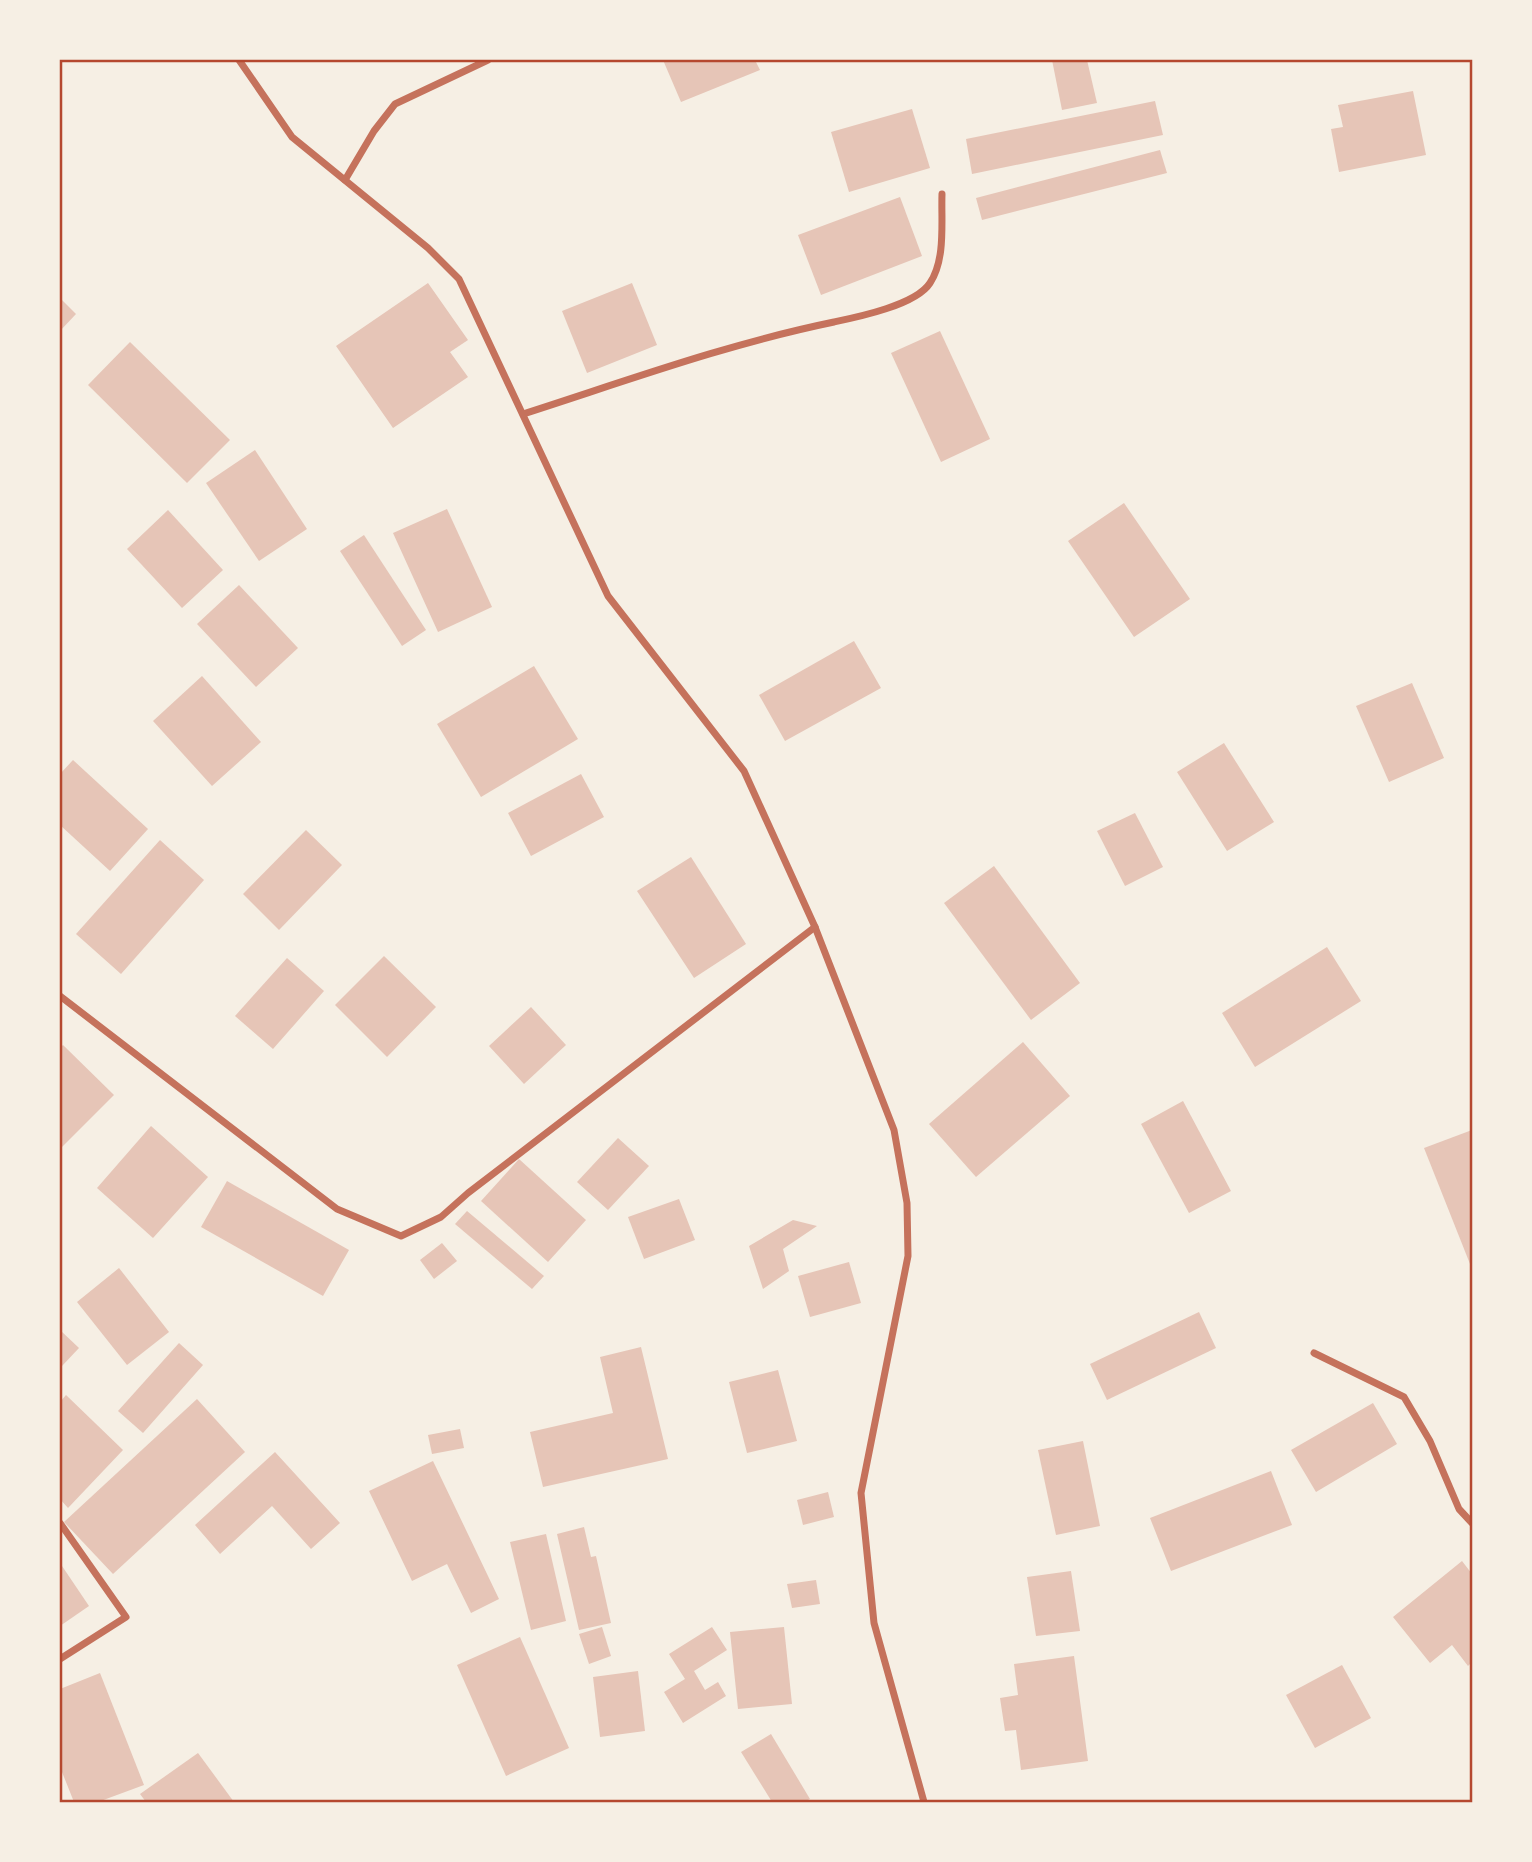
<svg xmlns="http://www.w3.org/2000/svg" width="1532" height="1862" viewBox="0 0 1532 1862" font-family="Raleway,sans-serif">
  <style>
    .building { fill: #e6c5b7 }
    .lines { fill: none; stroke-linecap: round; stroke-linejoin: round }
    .minor { stroke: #c5725c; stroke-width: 7 }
    .neatline { fill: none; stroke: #b5482f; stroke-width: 2.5 }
  </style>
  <rect width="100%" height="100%" fill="#f6efe4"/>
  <g class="building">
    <polygon points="663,60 755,60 760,70 681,102"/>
    <polygon points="1052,60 1087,60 1097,103 1062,110"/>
    <polygon points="1413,91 1426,155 1339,172 1331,129 1343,127 1338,105"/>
    <polygon points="1155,101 1163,135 972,174 966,139"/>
    <polygon points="912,109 930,168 849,192 831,132"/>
    <polygon points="1160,150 1167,173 982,220 976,198"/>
    <polygon points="900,197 922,256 821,295 798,235"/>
    <polygon points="428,283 468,340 450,352 468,377 393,428 336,346"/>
    <polygon points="632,283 657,345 587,373 562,311"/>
    <polygon points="60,298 76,314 60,331"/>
    <polygon points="940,331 990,439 941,462 891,353"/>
    <polygon points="130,342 230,440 187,483 88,385"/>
    <polygon points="255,450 307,529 259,561 206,483"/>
    <polygon points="1124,503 1190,599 1134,637 1068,541"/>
    <polygon points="447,509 492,607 438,632 393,533"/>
    <polygon points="168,510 223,570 182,608 127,549"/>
    <polygon points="364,535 426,630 402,646 340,551"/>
    <polygon points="239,585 298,648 256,687 197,624"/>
    <polygon points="854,641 881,688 785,741 759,695"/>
    <polygon points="534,666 578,739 481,797 437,724"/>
    <polygon points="202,676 261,742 212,786 153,721"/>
    <polygon points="1412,683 1444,758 1389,782 1356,706"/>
    <polygon points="1224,743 1274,822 1227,851 1177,772"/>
    <polygon points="73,760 148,829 110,871 60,825 60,774"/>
    <polygon points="581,774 604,817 531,856 508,813"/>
    <polygon points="1135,813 1163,867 1125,886 1097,831"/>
    <polygon points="306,830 342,865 279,930 243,894"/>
    <polygon points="160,840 204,880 121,974 76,934"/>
    <polygon points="691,857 746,944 694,978 637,891"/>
    <polygon points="994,866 1080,983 1031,1020 944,903"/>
    <polygon points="1327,947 1361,1001 1255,1067 1222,1013"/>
    <polygon points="384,956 436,1007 387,1057 335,1005"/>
    <polygon points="287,958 324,991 273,1049 235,1016"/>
    <polygon points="531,1007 566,1045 524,1084 489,1046"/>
    <polygon points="1023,1042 1070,1096 976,1177 929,1124"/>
    <polygon points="63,1045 114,1095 60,1149 60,1048"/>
    <polygon points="1183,1101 1231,1191 1189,1213 1141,1124"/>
    <polygon points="151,1126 208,1177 153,1238 97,1188"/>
    <polygon points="1472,1130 1472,1269 1424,1148"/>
    <polygon points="618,1138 649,1166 608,1210 577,1182"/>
    <polygon points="519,1159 586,1220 548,1262 481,1201"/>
    <polygon points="227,1181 349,1250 323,1296 201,1227"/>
    <polygon points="679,1199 695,1240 644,1259 628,1217"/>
    <polygon points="467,1211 544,1276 532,1289 455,1224"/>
    <polygon points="793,1220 817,1226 783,1249 789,1271 763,1289 749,1246"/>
    <polygon points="442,1243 457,1261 434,1279 420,1260"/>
    <polygon points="849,1262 861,1303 810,1317 798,1276"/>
    <polygon points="119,1268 169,1332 127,1365 77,1302"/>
    <polygon points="1199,1312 1216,1348 1107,1400 1090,1364"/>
    <polygon points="60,1330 79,1348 62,1366 60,1364"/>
    <polygon points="179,1343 203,1365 143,1433 118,1411"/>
    <polygon points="641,1347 668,1459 543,1487 530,1432 613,1413 600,1357"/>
    <polygon points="778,1370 797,1441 747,1453 729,1382"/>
    <polygon points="66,1395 123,1450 68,1508 60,1499 60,1402"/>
    <polygon points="197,1399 245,1452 113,1574 64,1522"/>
    <polygon points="1373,1403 1397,1444 1316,1492 1291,1450"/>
    <polygon points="460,1429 464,1448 432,1454 428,1435"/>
    <polygon points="1083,1441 1100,1526 1056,1535 1038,1450"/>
    <polygon points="275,1452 340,1523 311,1549 272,1506 220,1554 195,1525"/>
    <polygon points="433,1461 499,1599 471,1613 447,1564 412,1581 369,1491"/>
    <polygon points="1271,1471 1292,1525 1171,1571 1150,1518"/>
    <polygon points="828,1492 834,1517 803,1525 797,1500"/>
    <polygon points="584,1527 591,1557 596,1556 611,1623 579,1630 557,1534"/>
    <polygon points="546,1534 566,1621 531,1630 510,1542"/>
    <polygon points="1462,1561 1472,1574 1472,1662 1468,1666 1452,1645 1430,1663 1393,1617"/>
    <polygon points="60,1563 89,1606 60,1626"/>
    <polygon points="1071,1571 1080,1631 1036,1636 1027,1577"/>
    <polygon points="816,1580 820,1604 792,1608 787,1584"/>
    <polygon points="602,1627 611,1656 589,1664 579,1634"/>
    <polygon points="712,1627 727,1650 694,1671 705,1690 718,1682 726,1696 683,1723 664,1692 685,1679 669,1654"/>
    <polygon points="784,1627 792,1704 738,1709 730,1632"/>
    <polygon points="520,1637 569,1748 506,1776 457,1665"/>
    <polygon points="1074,1656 1088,1761 1021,1770 1016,1730 1005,1731 1000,1698 1018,1695 1014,1664"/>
    <polygon points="1342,1665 1371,1718 1315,1748 1286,1695"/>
    <polygon points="638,1671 645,1731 600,1737 593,1677"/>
    <polygon points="100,1673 144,1785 98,1802 74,1802 60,1767 60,1689"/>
    <polygon points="771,1734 810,1799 804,1802 772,1802 741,1752"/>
    <polygon points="198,1753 234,1802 146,1802 140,1794"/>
  </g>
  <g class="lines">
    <g class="minor">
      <polyline points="239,60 292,137 428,248 459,279 608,596 744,771 815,927 894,1130 907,1203 908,1256 861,1493 874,1623 924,1802"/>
      <polyline points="345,180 374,131 395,104 488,60"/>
      <path d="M523,414C626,381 727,344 834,322C858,317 916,305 930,283C946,259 941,221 942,194"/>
      <polyline points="60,996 337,1209 401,1236 441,1217 468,1193 815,927"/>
      <polyline points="1314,1353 1404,1397 1430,1441 1459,1509 1472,1523"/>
      <polyline points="60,1523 126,1617 60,1659"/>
    </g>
  </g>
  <rect width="1532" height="1862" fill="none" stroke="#f6efe4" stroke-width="122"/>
  <rect x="61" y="61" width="1410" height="1740" class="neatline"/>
</svg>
